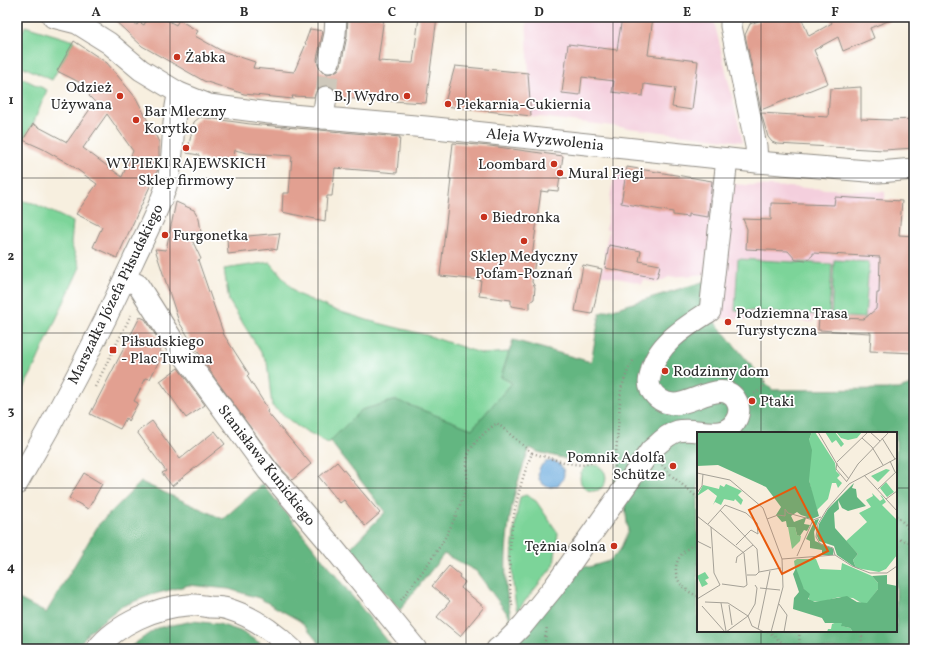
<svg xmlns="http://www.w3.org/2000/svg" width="931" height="666" viewBox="0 0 931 666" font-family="Vollkorn,serif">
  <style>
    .built { fill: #f4cfdd }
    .green { fill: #7bd499; stroke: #538062 }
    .forest { fill: #64b681; stroke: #487056; fill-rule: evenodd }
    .water { fill: #6aabde; stroke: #4a6b84 }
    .building { fill: #e2a091; fill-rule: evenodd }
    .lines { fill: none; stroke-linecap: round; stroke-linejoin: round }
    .minor-tunnel { stroke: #cec8bb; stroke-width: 21; stroke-dasharray: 21 10; stroke-linecap: butt }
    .minor-casing { stroke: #918d85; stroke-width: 23 }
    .path { stroke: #918d85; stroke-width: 2.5; stroke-dasharray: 1 3; stroke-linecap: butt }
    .minor { stroke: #fff; stroke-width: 21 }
    .grid { fill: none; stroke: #2b2b2b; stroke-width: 1; stroke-opacity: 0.55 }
    .poi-dot { fill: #c8321e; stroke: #fff; stroke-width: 1.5 }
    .labels { text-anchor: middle; stroke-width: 3.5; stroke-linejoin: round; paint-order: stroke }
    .poi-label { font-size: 15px; fill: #2b2b2b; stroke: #fff; text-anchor: start }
    .street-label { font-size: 15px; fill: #2b2b2b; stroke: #fff }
    .inset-road { fill: none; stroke: #a5a197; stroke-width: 1 }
    .view { fill: #e8590c; fill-opacity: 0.15; stroke: #e8590c; stroke-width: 2 }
    .inset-edge { fill: none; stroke: #2b2b2b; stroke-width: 2 }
    .neatline { fill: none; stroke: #2b2b2b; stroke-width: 1.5 }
    .grid-label { font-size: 13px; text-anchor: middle; font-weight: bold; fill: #2b2b2b }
  </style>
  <rect width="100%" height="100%" fill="#fff"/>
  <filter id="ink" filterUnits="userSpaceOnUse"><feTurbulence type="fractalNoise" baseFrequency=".025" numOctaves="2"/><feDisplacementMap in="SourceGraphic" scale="8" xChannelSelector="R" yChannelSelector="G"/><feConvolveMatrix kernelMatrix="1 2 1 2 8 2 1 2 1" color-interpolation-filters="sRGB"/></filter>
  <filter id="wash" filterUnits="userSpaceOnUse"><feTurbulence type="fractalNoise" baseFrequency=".012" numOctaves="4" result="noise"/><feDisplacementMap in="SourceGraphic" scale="16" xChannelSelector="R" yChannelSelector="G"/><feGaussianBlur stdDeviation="0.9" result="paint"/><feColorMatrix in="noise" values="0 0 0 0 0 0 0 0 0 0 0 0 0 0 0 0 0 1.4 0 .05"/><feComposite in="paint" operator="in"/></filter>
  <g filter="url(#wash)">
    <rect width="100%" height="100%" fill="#f7efdf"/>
    <g class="built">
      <polygon points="526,17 711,17 714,21 743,142 531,116"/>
      <polygon points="616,167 720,181 709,274 669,277 657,283 644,280 642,284 637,282 601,275 606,257 604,252 609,231 606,229 611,192"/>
      <polygon points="730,184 885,192 885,200 902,201 899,235 914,236 914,353 870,351 870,333 818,330 818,317 814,317 813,322 716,318"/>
    </g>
    <g class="green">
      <polygon points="25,26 74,41 52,80 17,64 17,29 23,31"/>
      <polygon points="17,76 47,90 33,124 23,140 17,137"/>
      <polygon points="17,200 33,203 73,222 71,244 80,267 31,374 17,399"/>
      <polygon points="738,259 832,264 829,315 735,310"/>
      <polygon points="834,260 869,262 865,318 831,316"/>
      <polygon points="270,262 297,294 332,309 370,321 426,335 483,354 509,352 501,377 512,383 472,429 361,410 328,443 297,426 272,406 267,362 229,301 224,269"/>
      <circle cx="593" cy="478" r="13"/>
      <path d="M526,495L536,501L558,533L554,565L517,611C509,573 512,535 520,497Z"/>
    </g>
    <g class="forest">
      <path d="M719,277L714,321L772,390L899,389L914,384V649H488L512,630L509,616L476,571L444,554L400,610L362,567L349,549L385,512L330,441L361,410L396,400L472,429L512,383L501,377L513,340L591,362L600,313ZM698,433H896V631H698ZM530,448L538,452L579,462L610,454L621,455L611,491L619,496L625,506L628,531L620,550L609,561L589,567L571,564L512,623C510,611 507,598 506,586C504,537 511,494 530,448Z"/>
      <polygon points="141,482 223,519 263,484 394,649 324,649 300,621 259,598 229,589 189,585 151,595 120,607 89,632 76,649 17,649 17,598 46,613 99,524"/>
      <polygon points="193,621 219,624 240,631 270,649 127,649 157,628"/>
    </g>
    <circle class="water" cx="551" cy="474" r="13"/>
    <g id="blocks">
      <g class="building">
        <polygon points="111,17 125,17 137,25 139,22 144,25 148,17 162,17 176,25 179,20 198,31 195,36 222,51 255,62 253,68 294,72 306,44 305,43 310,29 323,31 317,59 318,65 321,71 327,74 332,73 338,70 341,65 347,36 348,17 384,17 378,61 413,63 419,17 437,17 426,103 338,98 337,92 334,88 327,85 322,86 317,89 314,97 292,96 293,99 244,94 204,81 142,46"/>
        <polygon points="622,17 653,17 648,55 698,61 692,110 672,107 675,88 644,84 643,96 612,92 614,81 582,77 580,95 562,93 568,44 617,50"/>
        <polygon points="769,17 801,17 809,36 832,23 829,17 896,18 870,28 874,38 843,51 838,37 814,50 828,83 761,110 745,35 750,24"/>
        <path d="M74,41L107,63L136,98L159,142V160L158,169L117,258L93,247L102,227L76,214L97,184L71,165L43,149L23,140L33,124L67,142L95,102L89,96L91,93L83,84L57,71ZM107,114L133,151L122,177L83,148Z"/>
        <polygon points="455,66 528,73 531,116 444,106"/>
        <polygon points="861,87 861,119 891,120 914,119 914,148 884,150 777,144 772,142 768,137 761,113 828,117 830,89"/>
        <polygon points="200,117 250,124 400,137 397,173 335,168 332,196 327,196 325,221 282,212 283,193 289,193 292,156 247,153 235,150 233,165 213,162 199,158 199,155 187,153 194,122"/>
        <polygon points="453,143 490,146 563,156 558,191 548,190 548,192 541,191 532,257 535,261 532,282 535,287 534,299 530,302 530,309 511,306 511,300 479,296 481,280 440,276 451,179 449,179"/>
        <polygon points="627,167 712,181 708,217 688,214 688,217 673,215 673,212 621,203"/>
        <polygon points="835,197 902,201 899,235 914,236 914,353 870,351 871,333 818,330 819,317 864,319 876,309 877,293 879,293 880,257 813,253 813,255 806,261 796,260 788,251 746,249 747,229 743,219 771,220 771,203 834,205"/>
        <polygon points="176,202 194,210 199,218 202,239 192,240 201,259 198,260 224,335 249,374 247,376 268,409 267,412 311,464 292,480 277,464 214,377 179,322 155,249 166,250"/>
        <polygon points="280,233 277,250 272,249 228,254 227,238"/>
        <polygon points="609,245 641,251 639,261 660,265 657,278 605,268"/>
        <polygon points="583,265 602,269 594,307 592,314 575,311"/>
        <polygon points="140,317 145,319 162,345 159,352 163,353 150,379 146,378 134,401 138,403 128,421 126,418 120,429 90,414"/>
        <polygon points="178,368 205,405 186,418 160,381"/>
        <polygon points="152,421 180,459 215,431 225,444 172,486 162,473 166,471 137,432"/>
        <polygon points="337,462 380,513 365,526 344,500 340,503 319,477"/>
        <polygon points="84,473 102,484 88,509 69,498"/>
        <polygon points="449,566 460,575 459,577 465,582 461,588 484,607 460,636 437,617 450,601 432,586"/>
      </g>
    </g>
  </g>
  <g filter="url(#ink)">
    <use href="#blocks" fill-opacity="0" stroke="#918d85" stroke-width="1"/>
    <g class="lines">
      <polyline class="minor-tunnel" points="326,97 329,62"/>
      <defs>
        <g id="minor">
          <polyline points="53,17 77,23 109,43 141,70 179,93 209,105 269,113 426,127 757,162 879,172 914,169"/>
          <polyline points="731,17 731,26 756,146 757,162"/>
          <polyline points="329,62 335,34 336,17"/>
          <polyline points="323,118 326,97"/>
          <polyline points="125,278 138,285 174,342 268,471 326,539 416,649"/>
          <path d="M17,484C59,412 98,337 133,261C144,237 160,208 167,183C176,154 170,122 179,93"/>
          <path d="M97,649C117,624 156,607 188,605C195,604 203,606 210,607C216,607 222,607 228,609C252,616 274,632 292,649"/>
          <path d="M497,649L506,642L523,625L554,587L651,450C660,443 667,434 678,431C696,427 723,441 735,422C739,416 740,408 737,402C725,377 692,405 673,404C664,403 656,398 651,390C648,383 649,380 651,373C656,344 687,326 710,311L727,159"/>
        </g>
      </defs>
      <use href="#minor" class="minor-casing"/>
      <g class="path">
        <polyline points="750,23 764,17"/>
        <polyline points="741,379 746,372 755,372 762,376 764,388 754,394"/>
        <polyline points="95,387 131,315"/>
        <polyline points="532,453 567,463 582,465 615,457"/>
        <polyline points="662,465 672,476 698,498"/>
        <polyline points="615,467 621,389 628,370 634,359"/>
        <polyline points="896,516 905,524 911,534 910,542"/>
        <polyline points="896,539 910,542 914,546"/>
        <path d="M698,543C669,554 668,585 698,596"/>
        <path d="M401,600C421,573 443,547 456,515C461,504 465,492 467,480C467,472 466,463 468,455C473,442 486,431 497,423L532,453C516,492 508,534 510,576C510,587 510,597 513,607"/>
        <polyline points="768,631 790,649"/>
        <polyline points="799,631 800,649"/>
        <polyline points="544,649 547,626"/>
        <polyline points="861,649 862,631"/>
      </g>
      <use href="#minor" class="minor"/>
    </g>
  </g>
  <path class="grid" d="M170,17V649M318,17V649M466,17V649M613,17V649M761,17V433M17,178H914M17,333H914M17,488H698M896,488H914M761,631V649"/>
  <g class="poi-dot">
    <circle cx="177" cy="57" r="4"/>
    <circle cx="120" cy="96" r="4"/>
    <circle cx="407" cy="96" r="4"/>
    <circle cx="448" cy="104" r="4"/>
    <circle cx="136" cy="120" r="4"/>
    <circle cx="186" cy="148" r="4"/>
    <circle cx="554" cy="164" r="4"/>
    <circle cx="560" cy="173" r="4"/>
    <circle cx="484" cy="217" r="4"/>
    <circle cx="165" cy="235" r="4"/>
    <circle cx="524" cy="241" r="4"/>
    <circle cx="728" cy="322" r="4"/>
    <rect x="109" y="346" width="8" height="8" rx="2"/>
    <circle cx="665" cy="371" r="4"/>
    <circle cx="752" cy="401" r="4"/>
    <circle cx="673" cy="466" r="4"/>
    <circle cx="614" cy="546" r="4"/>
  </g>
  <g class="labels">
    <g class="poi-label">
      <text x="185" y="62">Żabka</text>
      <text x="112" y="92" text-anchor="end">Odzież<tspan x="112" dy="17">Używana</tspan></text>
      <text x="399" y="101" text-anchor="end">B.J Wydro</text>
      <text x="456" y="109">Piekarnia-Cukiernia</text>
      <text x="144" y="116">Bar Mleczny<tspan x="144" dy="17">Korytko</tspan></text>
      <text x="186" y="168" text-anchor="middle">WYPIEKI RAJEWSKICH<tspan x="186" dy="17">Sklep firmowy</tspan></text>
      <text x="546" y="169" text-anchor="end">Loombard</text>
      <text x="568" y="178">Mural Piegi</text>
      <text x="492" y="222">Biedronka</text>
      <text x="173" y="240">Furgonetka</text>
      <text x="524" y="261" text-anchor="middle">Sklep Medyczny<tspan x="524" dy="17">Pofam-Poznań</tspan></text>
      <text x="736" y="318">Podziemna Trasa<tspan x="736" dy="17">Turystyczna</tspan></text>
      <text x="121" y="346">Piłsudskiego<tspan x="121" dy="17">- Plac Tuwima</tspan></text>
      <text x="673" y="376">Rodzinny dom</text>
      <text x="760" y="406">Ptaki</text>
      <text x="665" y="462" text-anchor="end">Pomnik Adolfa<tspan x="665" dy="17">Schütze</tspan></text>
      <text x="606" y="551" text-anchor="end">Tężnia solna</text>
    </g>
    <g class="street-label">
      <text transform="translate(545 139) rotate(6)" y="5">Aleja Wyzwolenia</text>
      <text transform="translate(115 294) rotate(-64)" y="5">Marszałka Józefa Piłsudskiego</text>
      <text transform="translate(267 465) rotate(52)" y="5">Stanisława Kunickiego</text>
    </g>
  </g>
  <g transform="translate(697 432)">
    <rect width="200" height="200" fill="#f7efdf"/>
    <path d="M115,0H118L138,31L139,39L143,43L140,46L145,51L141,56L139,51H135L131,67L119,79L112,48V8ZM128,0H138L147,12L144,15L139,8L135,11ZM139,0H165L160,6L151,8L144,6ZM189,37L193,38L181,50L174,44ZM189,50L197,60L190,65L183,56ZM29,52L45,59L41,63L46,68L44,73L38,67L37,69L27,67L24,73L18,70L16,73L20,64L11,57L0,64L6,53L22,57L23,53L27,55ZM175,61L183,69L186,67L183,63L185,64L189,70L185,73L200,88V123L189,137L182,140L159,136L156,128L161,122L149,109L170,90L162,81L174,75L169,68L176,64ZM93,94L98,95L100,103L104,104L103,109L95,117L91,95ZM100,127H119L123,137L144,138L145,131L175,144L181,151V157L171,171L166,172L156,166L142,165L124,170L113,169L99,142L97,129ZM8,140L12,146L8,148L11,152L5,155L0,144ZM140,190L145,191V194L153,196L156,200H130L131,197H134L135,192Z" fill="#7bd499"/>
    <path d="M0,0H115L112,8L115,18L112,48L122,84L115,87L109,86L107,92L113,93L110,99L107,98L103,104L100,103L98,95H90L89,89L85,90L79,83L84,75L69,55L21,33L0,34ZM100,80L104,83L110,85L97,90L94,84ZM157,51L155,56L159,57L160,65L169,74L151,79L145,76L141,68L142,77L137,81L138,96L161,122L156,128L159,136L140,123L137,114L122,109L120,104L122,92L131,77ZM122,87L117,100L118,109L137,117L136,123H125V118L113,116V109L109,107L118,88ZM99,136L107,157L113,162L111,167L118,170L150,164L160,170L170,171L181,157V151L175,144L190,143V152L200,154V200H156L153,196L144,194L145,191H128L125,186L96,177L97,166L102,160L96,142Z" fill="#64b681" fill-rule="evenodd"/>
    <path class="inset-road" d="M121,0L141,34L152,47M173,0L183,9M165,6L175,15L186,33M185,6L198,27M193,29L198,40M140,30L171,0M140,31L139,37L150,50M0,41L33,48L66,76L85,127L86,155L74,200M167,43L200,79M150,49L161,32L192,0M181,57L200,39M0,61L5,54L6,42M189,67L200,59M23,78L60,117L62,140M0,84L47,121M70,87L81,83L88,84V77L91,81L116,88M11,92L28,73L49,81L60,91M14,95L17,141L23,153M0,109L14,116M39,113L54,98L61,102L60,91M47,121L50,153M138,123L136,116L123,112L119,105L121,92L130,77L152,52L200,26M138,123L155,134L173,141H190L200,134M100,124L116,88L124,85M85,127L138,123M39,131L40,125L56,113M62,140L84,136M50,143H59L62,140M25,152L47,155L50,153M63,156L83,158M0,167L23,153M8,170L31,171L51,184M24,171L29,199M82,172L90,183L87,200M32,173L35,193M5,174L28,200M51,184L55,194L67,200M61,197L73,139M29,200L51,184L58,172L60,156L58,153"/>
    <path class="view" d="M98,55L131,119L85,142L52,78Z"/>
    <rect width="200" height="200" class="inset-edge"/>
  </g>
  <rect width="931" height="666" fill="none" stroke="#fff" stroke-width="44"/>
  <rect x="22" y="22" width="887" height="622" class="neatline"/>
  <g class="grid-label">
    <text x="96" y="16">A</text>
    <text x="244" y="16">B</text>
    <text x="392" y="16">C</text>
    <text x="539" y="16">D</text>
    <text x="687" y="16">E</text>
    <text x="835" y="16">F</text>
    <text x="11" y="104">1</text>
    <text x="11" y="260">2</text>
    <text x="11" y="415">3</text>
    <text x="11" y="571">4</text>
  </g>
</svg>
